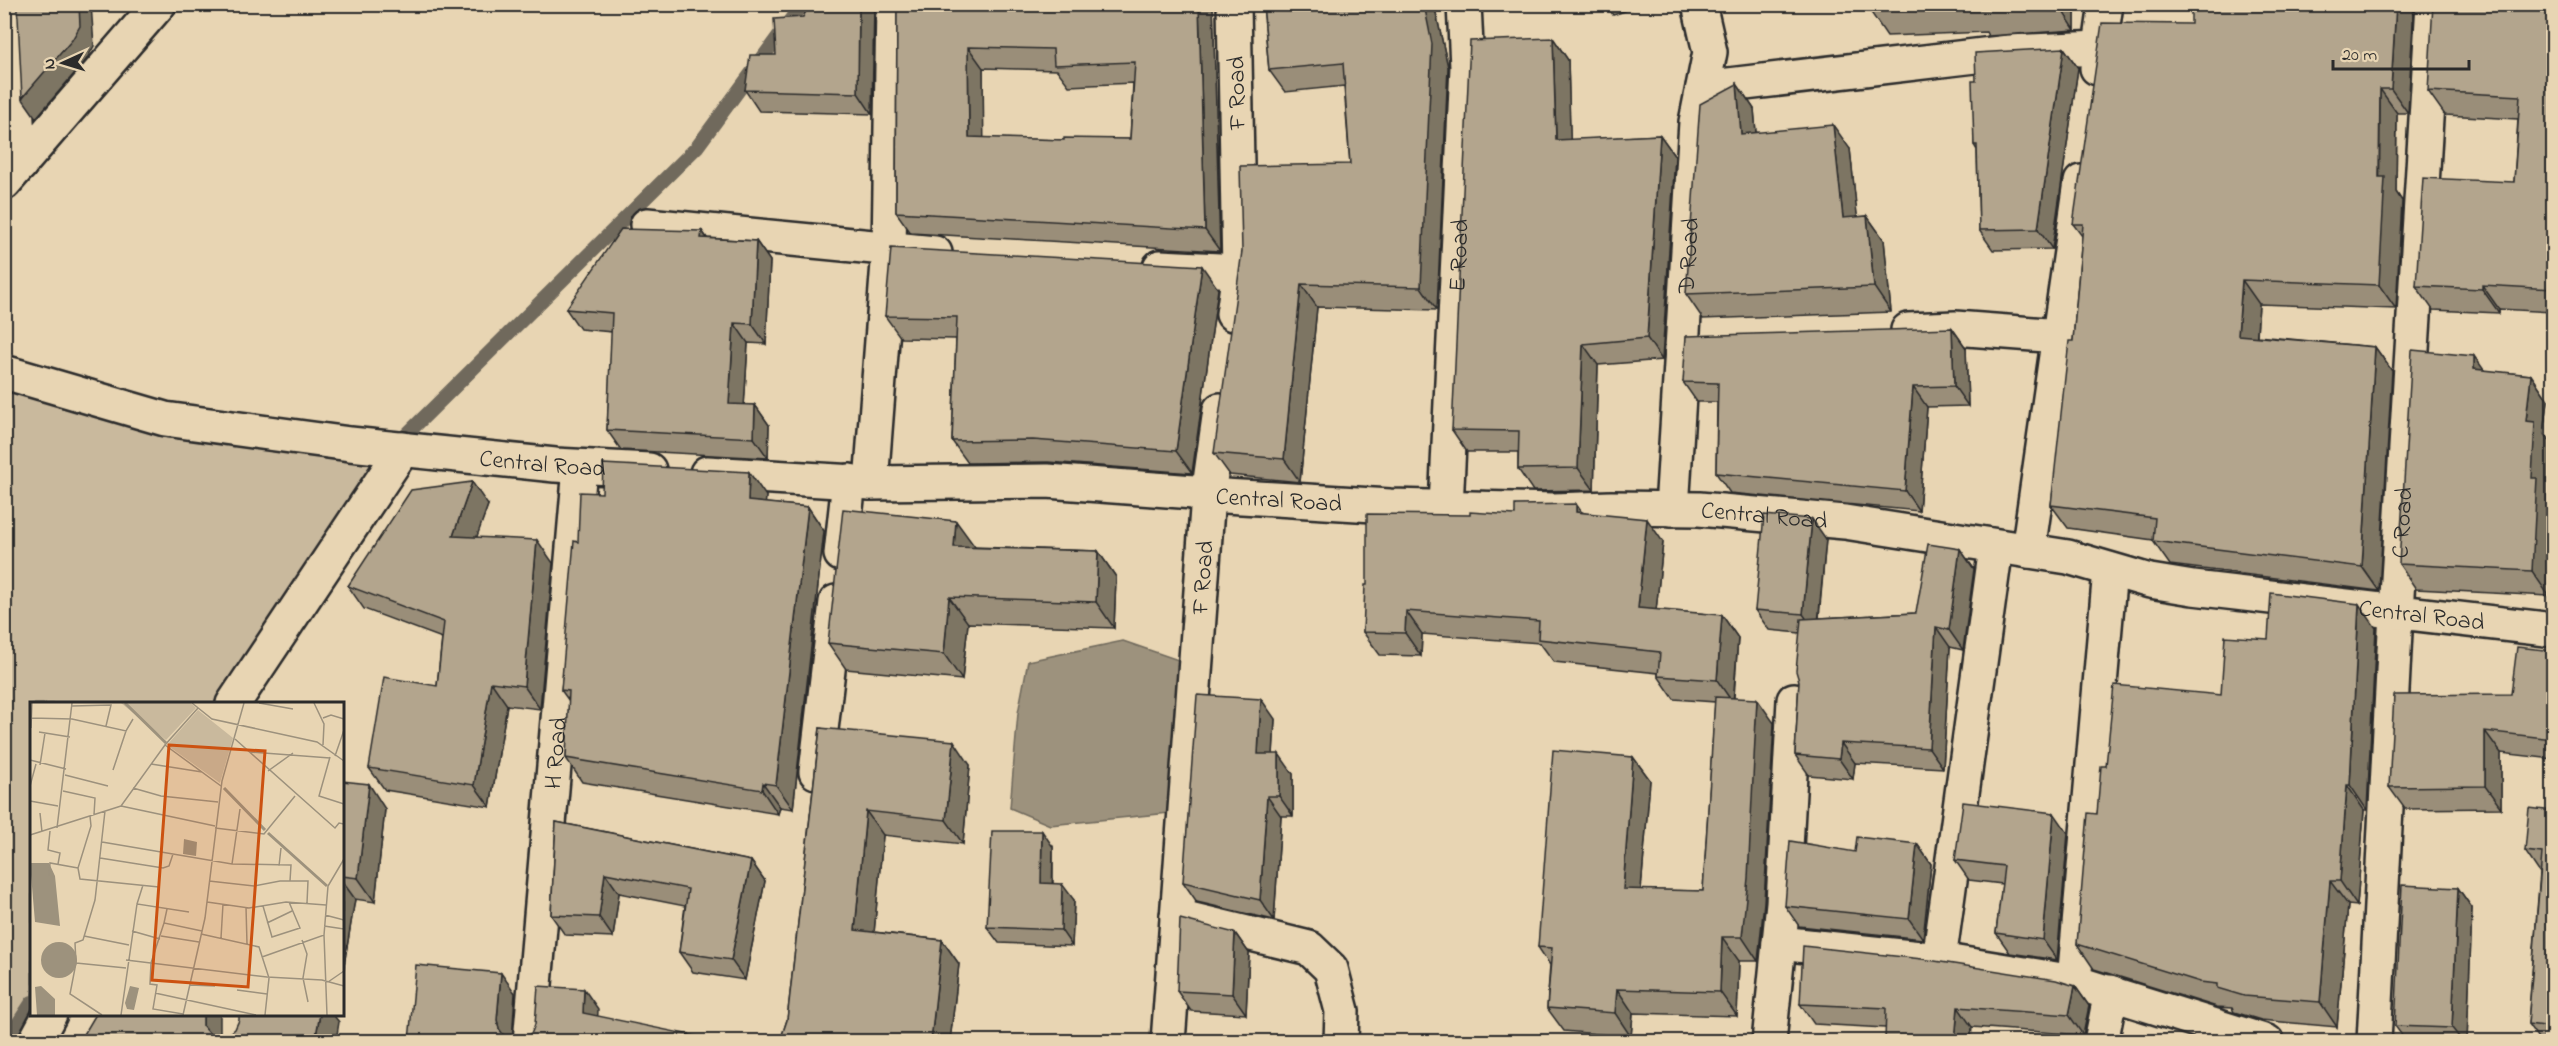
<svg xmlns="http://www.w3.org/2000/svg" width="2558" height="1046" viewBox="0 0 2558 1046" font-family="'Indie Flower',sans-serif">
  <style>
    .green { fill: #c9b99d; stroke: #7a7264; stroke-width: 1.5 }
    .water { fill: #9d927d; stroke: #6f695c; stroke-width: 1.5 }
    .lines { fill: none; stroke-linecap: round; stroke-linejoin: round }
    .stream { stroke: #6f695c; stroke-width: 14 }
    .minor-casing { stroke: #2b2b2b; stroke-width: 38 }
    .tertiary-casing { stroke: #2b2b2b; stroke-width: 38 }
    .minor { stroke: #e8d5b3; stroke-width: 33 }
    .tertiary { stroke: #e8d5b3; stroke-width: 33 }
    .wall { fill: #9a8e79; stroke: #2b2b2b; stroke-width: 1.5; fill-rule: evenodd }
    .shaded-wall { fill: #7d7463; stroke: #2b2b2b; stroke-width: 1.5 }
    .building { fill: #b3a58d; stroke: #2b2b2b; stroke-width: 1.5; fill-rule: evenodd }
    .labels { text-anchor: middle; stroke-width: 4.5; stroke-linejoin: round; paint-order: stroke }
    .street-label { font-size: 24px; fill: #2b2b2b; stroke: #e8d5b3 }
    .inset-river { fill: none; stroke: #9d927d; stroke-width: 3 }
    .inset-road { fill: none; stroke: #9c917d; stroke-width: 1.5 }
    .view { fill: #cc5211; fill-opacity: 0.15; stroke: #cc5211; stroke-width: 3 }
    .inset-edge { fill: none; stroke: #2b2b2b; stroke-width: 3 }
  </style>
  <rect width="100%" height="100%" fill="#e8d5b3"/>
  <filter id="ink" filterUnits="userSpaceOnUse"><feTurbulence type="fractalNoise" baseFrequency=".0167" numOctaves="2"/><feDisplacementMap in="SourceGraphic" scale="12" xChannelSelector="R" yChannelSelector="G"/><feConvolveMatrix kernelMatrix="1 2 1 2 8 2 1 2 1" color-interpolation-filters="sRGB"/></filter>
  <g filter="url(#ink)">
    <polygon class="green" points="4,388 380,457 214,704 32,704 32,1014 19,1042 4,1041"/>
    <polygon class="water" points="1123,641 1184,662 1169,813 1050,825 1010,808 1018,713 1028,661"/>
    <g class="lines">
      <g class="stream">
        <polyline points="398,446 405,436 697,147 802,4"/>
        <polyline points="6,1042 32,1002"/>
      </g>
      <defs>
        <g id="minor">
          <polyline points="9,4 20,165"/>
          <polyline points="2097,68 2106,4"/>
          <polyline points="1703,88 2009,52 2100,48"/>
          <polyline points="4,183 159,4"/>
          <polyline points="647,225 935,253"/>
          <polyline points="1160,267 1239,271"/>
          <polyline points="1233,314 1239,271 1234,4"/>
          <polyline points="1908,330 1955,328 2059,336"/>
          <polyline points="871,483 889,250 893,4"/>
          <path id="s1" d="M1446,507L1467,67L1464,4"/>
          <path id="s2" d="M1672,509L1696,122L1710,52L1699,4"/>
          <polyline points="2028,551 2081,182"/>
          <polyline points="841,554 849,481"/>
          <polyline points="233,704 403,449"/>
          <polyline points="816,772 836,602"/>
          <polyline points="1177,916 1309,948 1331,969 1342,1011 1341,1042"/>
          <polyline points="1779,943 1939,960 1996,547"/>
          <polyline points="1939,960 2074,982 2267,1042"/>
          <polyline points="2074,982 2110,570"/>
          <polyline points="35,1042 50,1014"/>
          <path id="s3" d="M530,1042L580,467"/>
          <path id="s4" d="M1168,1042L1208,495L1220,410"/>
          <polyline points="1769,1042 1783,903 1794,700"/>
          <polyline points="2101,1042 2111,992"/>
          <path id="s5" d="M2374,1042L2396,612L2433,4"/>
        </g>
        <g id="tertiary">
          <path id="s6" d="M4,372L165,419L350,444L555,465L649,470"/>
          <path id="s7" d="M707,473L871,483L1047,481L1194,492L1208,495L1390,506L1554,510L1611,508L1699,509L1845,522L2068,557L2150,581L2193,588L2554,630"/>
        </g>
      </defs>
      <use href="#minor" class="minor-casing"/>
      <use href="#tertiary" class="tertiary-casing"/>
      <use href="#minor" class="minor"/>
      <use href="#tertiary" class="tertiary"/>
    </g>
    <g class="wall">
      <polygon points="810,4 872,114 759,111 745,90 776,55 803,17"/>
      <path d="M897,4H1213L1220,251L911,233L896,212ZM983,68L1057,70L1069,86L1133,83L1130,139L1064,140L983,138Z"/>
      <polygon points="1263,4 1434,4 1448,67 1437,310 1317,307 1300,482 1230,475 1214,453 1350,164 1344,86 1285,92 1269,70"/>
      <polygon points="1606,4 1645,4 1613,15"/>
      <polygon points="1869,4 2075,4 2075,30 1988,36 1986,32 1887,36 1870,11"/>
      <polygon points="2230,4 2414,4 2408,113 2397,113 2396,192 2402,201 2396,309 2259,304 2257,336 2375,347 2392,371 2379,591 2170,565 2153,541 2153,540 2068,528 2051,505 2073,341 2082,236 2073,224 2191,24 2230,7"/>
      <polygon points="2553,4 2553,312 2499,309 2499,313 2433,310 2416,286 2514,182 2518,119 2445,115 2428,91"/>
      <polygon points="1553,38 1568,60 1570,140 1660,135 1675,156 1662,360 1598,365 1594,490 1533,491 1518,469 1518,452 1467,452 1452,430"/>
      <polygon points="2064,48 2078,68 2052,249 1993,250 1979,230 1977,150 1974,145 1976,81"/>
      <polygon points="1737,84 1754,109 1756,132 1850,149 1857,217 1867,216 1884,240 1891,312 1703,319 1686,294"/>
      <polygon points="702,231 707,238 756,241 770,261 766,344 748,343 744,405 755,405 769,425 768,458 621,450 607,430 612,332 580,329 566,309"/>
      <polygon points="1218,289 1192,473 1048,462 968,463 952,441 956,339 901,338 885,316"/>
      <polygon points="1952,328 1966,348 1968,406 1927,407 1919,511 1730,493 1716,473 1717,402 1697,402 1683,382"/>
      <polygon points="2484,371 2531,375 2548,400 2544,434 2553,446 2550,496 2549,596 2416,589 2399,564"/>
      <polygon points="766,496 765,503 808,507 824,531 793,809 780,807 778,814 582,782 566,758 569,701 561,690 578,542"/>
      <polygon points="488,505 476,537 553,563 540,709 507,705 490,807 385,790 369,768 437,686 442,638 364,609 348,586"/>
      <polygon points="1582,512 1663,542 1656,610 1722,615 1738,638 1734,698 1774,723 1764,902 1758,961 1739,961 1737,1016 1633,1013 1631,1037 1564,1031 1547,1008 1550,965 1538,947 1633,757 1650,780 1641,890 1703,891 1715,702 1674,699 1658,676 1658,673 1554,662 1540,643 1422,634 1421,656 1380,655 1363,632 1367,585 1515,515"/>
      <polygon points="1826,539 1819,618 1916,613 1960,549 1974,569 1963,650 1950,647 1943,768 1855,763 1853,779 1809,775 1795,755 1799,681 1800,633 1769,630 1755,610"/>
      <polygon points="975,547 1098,551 1116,577 1114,628 968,623 962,680 846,669 828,643"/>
      <polygon points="2376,628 2367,810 2364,810 2357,906 2348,905 2337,1027 2261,1020 2234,1012 2232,1008 2217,1007 2094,969 2077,944 2097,814 2106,766 2221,695 2268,639"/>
      <polygon points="2553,651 2553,759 2501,753 2501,808 2405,809 2389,787 2511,694"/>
      <polygon points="1275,719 1273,754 1293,774 1293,816 1281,816 1274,920 1197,902 1183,882"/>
      <polygon points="820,728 970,765 963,844 883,835 874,932 942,940 959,964 950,1041 787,1041 782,1035 787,1020"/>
      <polygon points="342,781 385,809 375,902 355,899 342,977"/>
      <polygon points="2553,811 2553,1041 2540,1041 2528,1024 2540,873 2525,851"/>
      <polygon points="556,822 751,861 765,881 745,980 693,972 679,952 685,906 619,893 613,937 565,935 551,915"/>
      <polygon points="2068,833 2057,960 2010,953 1996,933 2002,884 1969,880 1955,860"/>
      <polygon points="1917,844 1931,864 1923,939 1799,926 1785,906 1855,852"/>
      <polygon points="1053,847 1053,883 1074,900 1072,946 999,943 987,927"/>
      <polygon points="2458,888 2472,908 2467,1041 2406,1041 2395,1026"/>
      <polygon points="1235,933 1249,953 1246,1014 1191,1011 1177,991"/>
      <polygon points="2075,986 2089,1006 2083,1035 1972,1027 1885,1028 1814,1024 1800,1004"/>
    </g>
    <g class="shaded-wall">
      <polygon points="79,4 91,4 94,46 86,60 36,118 22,98"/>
      <polygon points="859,4 874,4 872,114 858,93"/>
      <polygon points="1199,4 1213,4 1220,251 1205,230"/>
      <polygon points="1424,4 1434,4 1448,67 1437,310 1421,287"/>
      <polygon points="2058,4 2075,4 2075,30"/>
      <polygon points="2396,4 2414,4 2408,113 2391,89"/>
      <polygon points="1553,38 1568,60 1571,162 1556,140"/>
      <polygon points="968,47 983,68 984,158 969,137"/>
      <polygon points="2064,48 2078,68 2052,249 2038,229"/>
      <polygon points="1737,84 1754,109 1758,158 1741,134"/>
      <polygon points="2380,89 2397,113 2396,192 2402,201 2396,309 2379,285"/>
      <polygon points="1833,125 1850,149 1860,242 1843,218"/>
      <polygon points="1660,135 1675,156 1662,360 1647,338"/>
      <polygon points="1867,216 1884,240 1891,312 1874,287"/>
      <polygon points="702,231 716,251 701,238"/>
      <polygon points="756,241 770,261 766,344 752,324"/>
      <polygon points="1202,266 1218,289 1192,473 1176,451"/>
      <polygon points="2242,280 2259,304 2255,358 2238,335"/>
      <polygon points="1301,284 1317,307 1300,482 1284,459"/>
      <polygon points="2482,285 2499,309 2499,313 2482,289"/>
      <polygon points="734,323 748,343 743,424 729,404"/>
      <polygon points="1952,328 1966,348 1968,406 1954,386"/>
      <polygon points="1583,344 1598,365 1594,490 1578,468"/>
      <polygon points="2375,347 2392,371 2379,591 2362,567"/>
      <polygon points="2474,356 2491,380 2474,369"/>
      <polygon points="2531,375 2548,400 2544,434 2553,446 2550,496 2553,502 2553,517 2549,596 2532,571 2526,421"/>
      <polygon points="1913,387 1927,407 1919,511 1905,491"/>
      <polygon points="755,405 769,425 768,458 754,438"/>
      <polygon points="749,472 766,496 764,525 748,501"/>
      <polygon points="472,482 488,505 469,559 453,536"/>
      <polygon points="1576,504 1592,527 1576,512"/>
      <polygon points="808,507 824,531 793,809 776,785"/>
      <polygon points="1647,519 1663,542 1654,631 1638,608"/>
      <polygon points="1812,519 1826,539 1817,634 1803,614"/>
      <polygon points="956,521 975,547 972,573 954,547"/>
      <polygon points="537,540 553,563 540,709 524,686"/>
      <polygon points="1960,549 1974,569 1963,650 1949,630"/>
      <polygon points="1098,551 1116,577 1114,628 1096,602"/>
      <polygon points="949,597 968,623 962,680 944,654"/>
      <polygon points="2359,604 2376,628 2367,810 2350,785"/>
      <polygon points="1406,611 1422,634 1421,656 1405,633"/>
      <polygon points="1722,615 1738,638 1733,703 1717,680"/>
      <polygon points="1936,627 1950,647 1943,768 1929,748"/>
      <polygon points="491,682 507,705 490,807 474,785"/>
      <polygon points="1261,699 1275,719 1272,774 1258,754"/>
      <polygon points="1757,699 1774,723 1764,902 1758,961 1742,937"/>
      <polygon points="2485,731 2501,753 2501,808 2485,786"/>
      <polygon points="954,741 970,765 963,844 946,820"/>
      <polygon points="1841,743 1855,763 1853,779 1839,759"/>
      <polygon points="1279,754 1293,774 1293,816 1279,796"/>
      <polygon points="1633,757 1650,780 1639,913 1623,889"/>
      <polygon points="763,783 780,807 778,814 762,790"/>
      <polygon points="369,784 385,809 375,902 358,878"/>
      <polygon points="2347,785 2364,810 2357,906 2340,881"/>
      <polygon points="1267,796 1281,816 1274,920 1260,900"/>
      <polygon points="866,811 883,835 872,955 855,930"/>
      <polygon points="2054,813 2068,833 2057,960 2043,940"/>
      <polygon points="1042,831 1053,847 1052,899 1041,883"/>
      <polygon points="1917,844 1931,864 1923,939 1909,919"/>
      <polygon points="751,861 765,881 745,980 731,960"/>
      <polygon points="605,873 619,893 613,937 599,917"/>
      <polygon points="342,881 355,899 342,977"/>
      <polygon points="2330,881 2348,905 2337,1027 2320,1002"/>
      <polygon points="1062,884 1074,900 1072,946 1061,930"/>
      <polygon points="2458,888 2472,908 2467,1041 2462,1041 2452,1028"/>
      <polygon points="1235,933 1249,953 1246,1014 1232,994"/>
      <polygon points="1722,937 1739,961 1737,1016 1720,992"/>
      <polygon points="942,940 959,964 950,1041 931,1041"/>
      <polygon points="501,973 515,993 512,1041 507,1041 499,1029 497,1020"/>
      <polygon points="2075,986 2089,1006 2083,1035 2069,1015"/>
      <polygon points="584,989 598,1009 597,1033 583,1013"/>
      <polygon points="1617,989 1633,1013 1631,1037 1615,1013"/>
      <polygon points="1958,1007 1972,1027 1971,1041 1955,1041"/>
      <polygon points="203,1014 220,1014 220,1041 214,1041 203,1026"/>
      <polygon points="320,1014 336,1014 335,1017 339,1022 336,1041 315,1041"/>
    </g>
    <g class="building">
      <polygon points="16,4 79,4 80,26 72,40 22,98 18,17"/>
      <polygon points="810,4 859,4 858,93 745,90 750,55 776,55 774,19 803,17"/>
      <path d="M897,4H1199L1205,230L896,212ZM968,47L1053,49L1054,65L1135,62L1130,139L1064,138V140L969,137Z"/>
      <polygon points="1263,4 1424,4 1432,44 1421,287 1301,284 1284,459 1214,453 1242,251 1240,166 1350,164 1343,63 1269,70"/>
      <polygon points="1869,4 2058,4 2058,5 1970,10 1970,7 1870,11"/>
      <polygon points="2230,4 2396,4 2391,89 2380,89 2379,177 2385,177 2379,285 2242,280 2238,335 2375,347 2362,567 2153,541 2155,518 2051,505 2069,341 2073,341 2083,224 2073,224 2102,23 2191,24 2191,7 2230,7"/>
      <polygon points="2433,4 2553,4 2553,289 2482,285 2482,289 2416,286 2423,178 2514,182 2520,96 2428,91"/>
      <polygon points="1553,38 1556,140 1660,135 1647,338 1583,344 1578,468 1518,469 1519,431 1452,430 1470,41"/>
      <polygon points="2064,48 2038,229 1979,230 1977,145 1974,145 1972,81 1976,81 1975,53"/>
      <polygon points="1737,84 1741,134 1833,125 1843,218 1867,216 1874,287 1686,294 1700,104"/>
      <polygon points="621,229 702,231 701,238 756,241 752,324 734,323 729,404 755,405 754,438 607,430 612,313 566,309"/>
      <polygon points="891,248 1202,266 1176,451 1033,440 952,441 957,317 885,316"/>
      <polygon points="1952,328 1954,386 1913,387 1905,491 1716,473 1718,383 1683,382 1686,336"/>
      <polygon points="2412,350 2474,356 2474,369 2531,375 2526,421 2535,422 2532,478 2537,478 2532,571 2399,564"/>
      <polygon points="603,464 749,472 748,501 808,507 776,785 763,783 762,790 566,758 569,691 561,690 574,541 578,542 580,492 602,493"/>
      <polygon points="472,482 453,536 537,540 524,686 491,682 474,785 369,768 384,677 437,686 444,622 348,586 411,490"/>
      <polygon points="1576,504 1576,512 1647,519 1638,608 1722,615 1717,680 1658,676 1660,652 1538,639 1539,621 1406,611 1405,633 1363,632 1365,585 1367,585 1367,514 1470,515 1470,512 1515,515 1515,505"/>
      <polygon points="843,509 956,521 954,547 1098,551 1096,602 949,597 944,654 828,643"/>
      <polygon points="1764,515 1812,519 1803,614 1755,610"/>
      <polygon points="1928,544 1960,549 1949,630 1936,627 1929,748 1841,743 1839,759 1795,755 1799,681 1796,671 1801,619 1916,613"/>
      <polygon points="2271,593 2359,604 2350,785 2347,785 2340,881 2330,881 2320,1002 2244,996 2217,988 2217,984 2200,982 2077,944 2088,813 2097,814 2101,766 2106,766 2114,685 2221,695 2225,636 2268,639"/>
      <polygon points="2517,647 2553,651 2553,739 2485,731 2485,786 2389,787 2394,695 2511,694"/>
      <polygon points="1197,695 1261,699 1258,754 1279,754 1279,796 1267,796 1260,900 1183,882"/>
      <polygon points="1715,697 1757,699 1748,878 1742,937 1722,937 1720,992 1617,989 1615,1013 1547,1008 1552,948 1538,947 1553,750 1633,757 1623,889 1703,891"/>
      <polygon points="820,728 954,741 946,820 866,811 855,930 942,940 931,1041 840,1041 782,1035 787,1020"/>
      <polygon points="342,781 369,784 358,878 342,876"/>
      <polygon points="1963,802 2054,813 2043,940 1996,933 2004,866 1955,860"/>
      <polygon points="2529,808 2553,811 2553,1027 2528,1024 2542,853 2525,851"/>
      <polygon points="556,822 751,861 731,960 679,952 688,889 605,873 599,917 551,915"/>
      <polygon points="992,831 1042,831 1041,883 1062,884 1061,930 987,927"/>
      <polygon points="1857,837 1917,844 1909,919 1785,906 1790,841 1855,852"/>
      <polygon points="2402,885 2458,888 2452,1028 2395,1026"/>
      <polygon points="1180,919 1235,933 1232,994 1177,991"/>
      <polygon points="1803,946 1922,959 2056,980 2075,986 2069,1015 1958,1007 1955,1041 1885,1041 1886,1008 1800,1004"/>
      <polygon points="416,965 501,973 497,1020 499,1029 505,1037 514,1041 523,1039 532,1032 535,1024 538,986 584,989 583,1013 715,1040 715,1041 409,1041"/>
      <polygon points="96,1014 203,1014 203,1026 210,1034 218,1037 228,1035 235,1029 239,1020 239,1014 320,1014 315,1041 80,1041"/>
    </g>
  </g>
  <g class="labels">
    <g class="street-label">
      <text transform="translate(1236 93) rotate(-91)" y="8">F Road</text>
      <text dy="8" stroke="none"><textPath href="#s1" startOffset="252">E Road</textPath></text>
      <text dy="8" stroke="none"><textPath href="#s2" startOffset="254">D Road</textPath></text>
      <text dy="8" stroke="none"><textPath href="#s6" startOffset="548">Central Road</textPath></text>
      <text dy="8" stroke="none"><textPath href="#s7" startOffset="573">Central Road</textPath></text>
      <text dy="8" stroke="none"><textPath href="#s7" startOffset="1059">Central Road</textPath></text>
      <text dy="8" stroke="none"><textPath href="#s5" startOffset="520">C Road</textPath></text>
      <text dy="8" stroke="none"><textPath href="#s4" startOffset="466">F Road</textPath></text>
      <text dy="8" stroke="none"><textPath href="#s7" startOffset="1725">Central Road</textPath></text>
      <text dy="8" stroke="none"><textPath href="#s3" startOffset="290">H Road</textPath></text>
    </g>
  </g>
  <g transform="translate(30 702)">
    <rect width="314" height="314" fill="#e8d5b3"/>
    <path d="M91,1H161L166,6L136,38ZM168,8L203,36L190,81L137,43Z" fill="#c9b99d"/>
    <path d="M154,137L167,140L166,154L153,152ZM0,161H19L25,174L30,224L5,220ZM11 258a18 18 0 1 1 36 0a18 18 0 1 1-36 0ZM11,284L25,297V313H7L5,285ZM100,284L109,286L104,308L97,307L95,301Z" fill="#9d927d"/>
    <path class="inset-river" d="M95,1L136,41M194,86L235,128M238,131L297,184"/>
    <path class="inset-road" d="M162,1L182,17L287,40L314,59M229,1L263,7M284,1L294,22L293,43M42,4L81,3L76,24M168,6L135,43L191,84M1,16L42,17L96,29L103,17M293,16L301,13L314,17M1,26L2,1M9,30L40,35M205,37L305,126L309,121L314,122M220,50L300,56M305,54L314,28M300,55L289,94L314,102M0,58L36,67M121,62L172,70M10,63L15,31M83,68L96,29M238,69L263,51M35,73L78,84M0,84L6,62M103,86L131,94L188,100M33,89L65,96L64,113M0,99L28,104M91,104L185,124M91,104L135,43M10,111L12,130M60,114L61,124L48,166L50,177L129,185M27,126L42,1M185,126L234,132L265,94M20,129L18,148L30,151L28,162M0,133L91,104M72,140L202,162L261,163L260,179M70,156L133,166L139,164L143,152M202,162L210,107M249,164L251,146M19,174L20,161L48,166M179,179L224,184L250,179H278L277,201M113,183L107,202L159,210M177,200L219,206L256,200L296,203M233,204L242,235L270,226L259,200M216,205L217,242M137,207L134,221L172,229M295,213L314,218M134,221L121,261L120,282L127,283L123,307L153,312M237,221L262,209M294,224L314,227M102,229L130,237M171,232L229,245L239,276L235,313M294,233L298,184L314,157M54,234L99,243M131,234L169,240M191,236L193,202M272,238L277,252L273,276L278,300M232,255L294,233L297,313M96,258L237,275L292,278L314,284M46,261L96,266M298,280L314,269M160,283L185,284M207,288L237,292M125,291L226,313M72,313L40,292L46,261L45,241L53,238L65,198L75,109M91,313L107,202M153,313L175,216L192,79L214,1"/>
    <path class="view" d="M139,43L235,49L218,285L122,278Z"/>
    <rect width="314" height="314" class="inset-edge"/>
  </g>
  <rect width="2558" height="1046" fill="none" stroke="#e8d5b3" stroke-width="24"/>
  <rect x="12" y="12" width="2534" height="1022" fill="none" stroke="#2b2b2b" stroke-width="2" filter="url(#ink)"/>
  <g transform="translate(63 63) rotate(266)" stroke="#e8d5b3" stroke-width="4.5" paint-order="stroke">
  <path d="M0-4.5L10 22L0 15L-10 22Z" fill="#2b2b2b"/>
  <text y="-9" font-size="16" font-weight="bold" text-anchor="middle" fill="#2b2b2b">N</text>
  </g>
  <path d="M2333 60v9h136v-9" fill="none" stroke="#2b2b2b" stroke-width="3"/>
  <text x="2342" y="60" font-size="18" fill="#2b2b2b" stroke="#e8d5b3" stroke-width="4.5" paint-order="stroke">20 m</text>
</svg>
